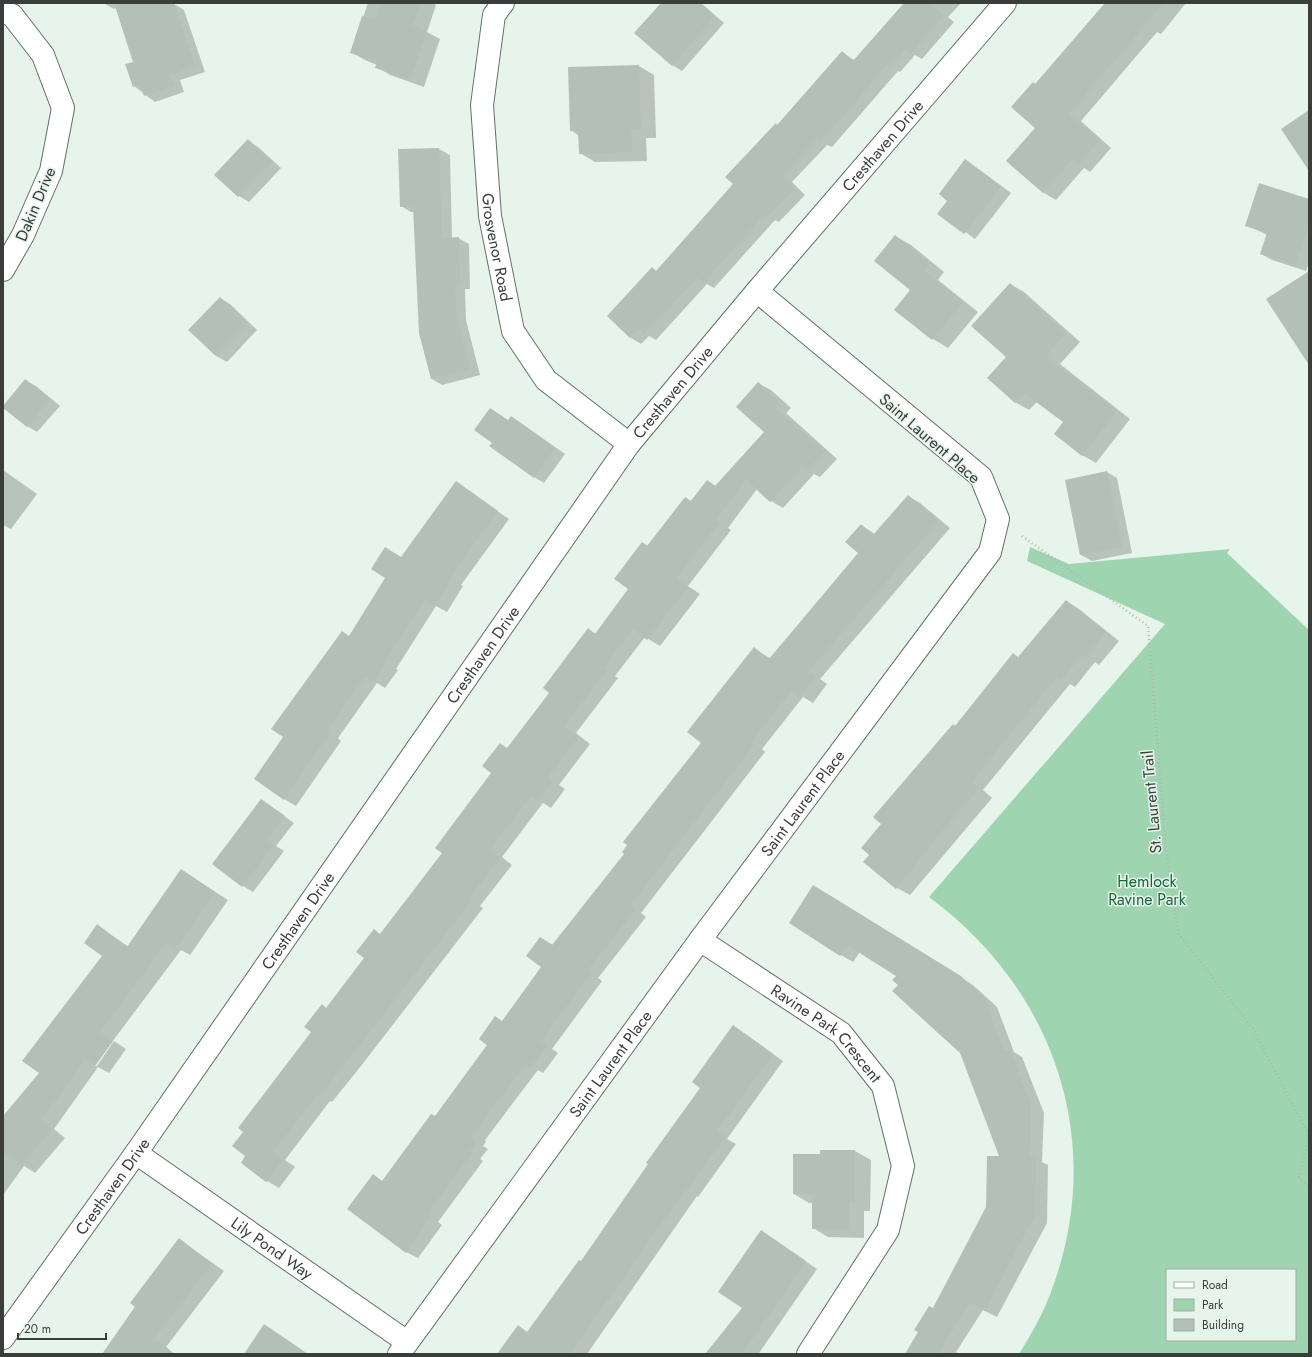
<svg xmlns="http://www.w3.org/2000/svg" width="1312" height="1357" viewBox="0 0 1312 1357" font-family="Jost,sans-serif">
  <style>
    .green { fill: #9fd4b0; fill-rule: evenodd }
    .shadow { fill: #0003 }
    .building { fill: #b3c0b7 }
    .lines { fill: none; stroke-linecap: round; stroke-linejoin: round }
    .minor-casing { stroke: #646f67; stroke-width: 24 }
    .path { stroke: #aeb8b1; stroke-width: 2.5; stroke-dasharray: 1 3; stroke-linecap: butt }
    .minor { stroke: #fff; stroke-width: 22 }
    .labels { text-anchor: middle; stroke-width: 3; stroke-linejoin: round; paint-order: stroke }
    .street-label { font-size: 16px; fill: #393e3b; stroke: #e7f4eb }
    .park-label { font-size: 16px; fill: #17663c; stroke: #e7f4eb }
  </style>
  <rect width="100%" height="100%" fill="#e7f4eb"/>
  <path class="green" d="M1030,547L1069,564L1230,549L1227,553L1309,630V1354H1019C1032,1333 1044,1312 1052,1289C1107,1141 1054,989 929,897L1165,624L1027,561ZM1167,1270H1295V1340H1167Z"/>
  <g class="shadow">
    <polygon points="103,3 125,3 120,3 114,9"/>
    <polygon points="368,3 433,3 436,5 427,32 440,39 424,87 390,75 377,67 377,65 365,60 351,52"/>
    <polygon points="662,3 701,3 724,23 682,71 672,65"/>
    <polygon points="905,3 961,3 948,17 954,22 922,59 915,55 900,72 898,71 832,147 827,145 792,182 805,195 779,222 775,220 714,288 707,284 656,340 649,336 641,344 631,338 608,316 652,269 657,271 734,184 778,126 842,52 854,60"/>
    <polygon points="1106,3 1186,3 1161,34 1157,32 1081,121 1111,148 1090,172 1084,168 1056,200 1044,193 1008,161 1037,128 1036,85"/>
    <polygon points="174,4 184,10 205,72 180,80 184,92 155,102 134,86 135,62"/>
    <polygon points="639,66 654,75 656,138 646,138 647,161 595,162 580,153 579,136 571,130"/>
    <polygon points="248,141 258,147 281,168 249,202 239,196 216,175"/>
    <polygon points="439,149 450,155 452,238 458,238 469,244 470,289 465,289 466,320 480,375 442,385 432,379 415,212 411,212 401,206 399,150"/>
    <polygon points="966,160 1011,193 975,239 939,213 949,201"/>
    <polygon points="1309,200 1309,262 1306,271 1272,260 1261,254 1267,235 1247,225"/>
    <polygon points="895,236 911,245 944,272 938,280 978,312 948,348 933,339 912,290"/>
    <polygon points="1010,284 1024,292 1080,342 1060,364 1130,419 1096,463 1082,455 1064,422 1037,402 1029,410 1015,402 1007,357"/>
    <polygon points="220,298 230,304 257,330 227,362 216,356 190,330"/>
    <polygon points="25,380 36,386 60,406 37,432 27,426"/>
    <polygon points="758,383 771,390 791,408 786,413 837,459 820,477 814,474 783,508 771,501 757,489 728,528 731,530 688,586 700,594 660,646 645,637 615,676 618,678 576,733 590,744 559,785 565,789 551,808 543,803 502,857 512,865 480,906 483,908 361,1066 332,1102 330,1101 285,1160 295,1167 279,1188 267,1181 242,1163 312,1032 327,1008 365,958 374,931 381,935 443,853 508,749 550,693 589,630 596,634 629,589 643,543 648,546 691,501 707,481 716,486 765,432"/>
    <polygon points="491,409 509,421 511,417 521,423 565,454 544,483 534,477 493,442"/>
    <polygon points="3,470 37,494 11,529 3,525"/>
    <polygon points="1107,472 1117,478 1132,553 1092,561 1081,555"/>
    <polygon points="456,483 509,519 461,585 463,586 447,612 436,606 396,669 398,670 385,688 377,683 338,738 341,741 296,806 284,799 350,637 402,558"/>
    <polygon points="908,496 920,503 950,528 820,679 827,684 813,703 803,697 762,749 765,752 641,913 646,917 598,978 602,981 552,1049 558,1053 543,1073 538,1070 485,1140 486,1142 483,1146 488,1149 480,1159 483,1161 438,1222 442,1225 418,1258 406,1252 383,1182 435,1117 489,1045 503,1022 543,967 541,938 553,945 625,854 702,742 754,649 770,658 860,553 861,525 875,534"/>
    <polygon points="1066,601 1079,609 1119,641 1099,665 1095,662 1075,687 1070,684 983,790 992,798 910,895 897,888 870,855 882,824 955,726 1019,657"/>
    <polygon points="262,800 294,823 276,846 284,851 253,892 243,886"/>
    <polygon points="181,870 228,900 190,955 181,950 94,1066 97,1066 114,1041 126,1049 109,1073 98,1067 54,1129 65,1138 35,1173 24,1166 3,1195 3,1118 40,1072 103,956 98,926 129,947"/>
    <polygon points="826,893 973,985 997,1007 1014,1052 1022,1057 1044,1113 1042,1162 1048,1165 1047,1223 997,1317 983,1310 956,1352 960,1354 906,1354 933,1309 987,1207 1001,1157 961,1053 899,985 897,975 860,952 853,962 841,955"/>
    <polygon points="744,1033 783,1061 727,1139 736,1144 698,1197 697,1196 587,1354 506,1354 518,1327 528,1333 582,1263"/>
    <polygon points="855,1151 871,1160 870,1211 864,1211 864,1238 828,1237 813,1228 813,1203 809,1203 794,1194 821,1155"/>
    <polygon points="773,1239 817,1269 759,1353 761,1354 706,1354 743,1308"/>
    <polygon points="180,1240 224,1271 166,1347 170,1350 167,1354 103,1354"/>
  </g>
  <g class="building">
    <polygon points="114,3 174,3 195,66 170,75 174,86 144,96 140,84 133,87 125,64 133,62"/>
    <polygon points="381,3 421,3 413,26 427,31 410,80 375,68 377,62 350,53 362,16 376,20"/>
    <polygon points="661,3 699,3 715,16 672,66 634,33"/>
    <polygon points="904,3 930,3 944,16 911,54 906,49 889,67 887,65 821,142 817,139 782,176 795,188 768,217 765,214 703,283 697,278 645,334 639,329 630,338 607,316 652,267 656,271 733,184 725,177 776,123 777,125 842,51 853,61"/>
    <polygon points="1105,3 1164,3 1069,114 1100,140 1078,165 1072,160 1043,193 1006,161 1035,128 1011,107 1033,82 1035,84"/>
    <polygon points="639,65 641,129 631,129 632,152 579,154 578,131 570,131 568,67"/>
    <polygon points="1309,110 1309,171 1281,129"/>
    <polygon points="248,139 272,162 238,197 214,175"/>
    <polygon points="439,148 442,238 459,237 460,284 455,284 456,314 470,369 431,379 419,333 413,207 400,207 398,149"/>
    <polygon points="965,159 1001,186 964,234 937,214 947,201 939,194"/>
    <polygon points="1259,183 1309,199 1309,224 1296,265 1260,254 1267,233 1245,226"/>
    <polygon points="895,235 929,263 923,270 963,302 932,340 894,310 910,290 874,261"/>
    <polygon points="1309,271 1309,365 1266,299"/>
    <polygon points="1010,283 1066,333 1046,356 1117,411 1082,456 1054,434 1063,422 1024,393 1015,403 987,378 1006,357 971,326"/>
    <polygon points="220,297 248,324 216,356 188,330"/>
    <polygon points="25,379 50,399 27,427 3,408 3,406"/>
    <polygon points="758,382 779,401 774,406 825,451 807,471 802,467 770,502 746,480 716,520 719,523 677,578 688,587 647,640 633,629 603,668 607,671 564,726 579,737 548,777 553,782 538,801 531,796 490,850 501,857 469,898 472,900 349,1059 319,1096 317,1095 273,1152 283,1160 266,1182 241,1163 245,1156 232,1146 243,1132 238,1128 311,1032 304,1027 322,1004 326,1008 364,958 356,952 374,929 380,934 442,853 435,848 491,773 482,766 500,743 507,748 549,693 543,688 588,628 595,634 628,589 614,579 642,542 647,546 685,497 691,501 707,480 715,486 764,432 736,407"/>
    <polygon points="490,408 508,420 511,416 555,448 534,478 489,446 492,443 474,430"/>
    <polygon points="1107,471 1122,547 1080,555 1065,480"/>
    <polygon points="456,481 498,511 450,577 452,578 434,606 424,600 385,662 386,663 373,682 365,677 327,730 330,733 284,800 254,779 283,737 271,729 342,631 349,636 385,578 371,569 385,547 401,557"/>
    <polygon points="908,495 939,521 809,671 816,677 801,697 792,690 751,742 754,745 630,906 635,910 587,971 591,974 541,1041 547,1045 531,1067 526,1064 474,1133 476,1134 472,1139 477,1142 469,1152 472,1153 427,1214 431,1217 406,1253 347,1209 373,1174 382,1181 431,1114 435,1116 487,1045 479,1039 495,1016 502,1021 541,967 526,956 540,937 552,945 624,854 622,852 627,845 623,842 701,743 687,732 754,647 769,659 858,553 845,542 861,524 873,535"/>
    <polygon points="1066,600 1106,632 1085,658 1082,655 1061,680 1057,677 971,782 979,789 944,829 896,889 863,862 869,855 861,848 881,824 873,817 953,724 955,726 1013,653 1018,657"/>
    <polygon points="261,799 285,816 267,839 274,845 242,887 212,864"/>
    <polygon points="181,869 215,892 176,948 167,942 100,1032 113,1041 95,1066 85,1059 41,1121 52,1129 21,1166 3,1151 3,1116 39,1073 22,1061 102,956 84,943 97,924 127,947"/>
    <polygon points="813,885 961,976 984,998 1004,1051 1010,1049 1031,1105 1030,1157 1036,1157 1035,1215 985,1311 970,1303 938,1354 905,1354 918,1332 914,1330 929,1306 933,1308 986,1207 987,1156 999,1156 960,1053 892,991 898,985 892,980 896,976 847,945 840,956 789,923"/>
    <polygon points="733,1025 773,1054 717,1131 725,1137 686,1191 685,1190 570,1354 497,1354 518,1325 527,1332 579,1260 581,1261 648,1164 646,1163 700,1088 692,1082"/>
    <polygon points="820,1150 855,1150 855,1202 849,1202 849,1229 812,1229 812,1194 793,1194 793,1154 820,1154"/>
    <polygon points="761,1230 806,1261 742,1354 705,1354 742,1308 718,1292"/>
    <polygon points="179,1238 212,1264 154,1339 175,1354 102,1354 135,1307 130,1303"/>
    <polygon points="264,1324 308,1354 244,1354"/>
  </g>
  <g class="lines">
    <defs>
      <g id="minor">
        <path id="s1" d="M503,3L494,15L482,105L490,216L513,331L546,380L629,444"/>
        <polyline points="3,12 12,15 43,55 63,108 51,171 23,235 3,270"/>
        <path id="s2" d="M700,940L841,1033L883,1086L903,1166L888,1230L808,1354"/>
        <path id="s3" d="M136,1153L407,1342"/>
        <path id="s4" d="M3,1338L136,1153L629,444L757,291L1005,3"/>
        <path id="s5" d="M399,1354L700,940L990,552L998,519L981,477L757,291"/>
      </g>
    </defs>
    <use href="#minor" class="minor-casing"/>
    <polyline class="path" points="1022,536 1148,626 1166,849 1178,933 1253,1029 1309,1136 1299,1177 1309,1188"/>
    <use href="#minor" class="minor"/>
  </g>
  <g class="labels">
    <g class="street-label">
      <text dy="6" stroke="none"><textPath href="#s4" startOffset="1483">Cresthaven Drive</textPath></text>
      <text transform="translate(35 204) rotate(-67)" y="6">Dakin Drive</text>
      <text dy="6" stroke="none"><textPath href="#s1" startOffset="249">Grosvenor Road</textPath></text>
      <text dy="6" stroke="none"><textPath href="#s4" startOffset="1159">Cresthaven Drive</textPath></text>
      <text transform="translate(930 438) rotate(41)" y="6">Saint Laurent Place</text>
      <text dy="6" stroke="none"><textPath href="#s4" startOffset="835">Cresthaven Drive</textPath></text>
      <text transform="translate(1151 802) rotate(-95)" y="6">St. Laurent Trail</text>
      <text dy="6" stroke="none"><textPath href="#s5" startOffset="683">Saint Laurent Place</textPath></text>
      <text dy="6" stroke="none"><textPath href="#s4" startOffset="511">Cresthaven Drive</textPath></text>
      <text dy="6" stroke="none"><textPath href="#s2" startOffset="158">Ravine Park Crescent</textPath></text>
      <text dy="6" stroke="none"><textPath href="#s5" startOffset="359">Saint Laurent Place</textPath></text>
      <text dy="6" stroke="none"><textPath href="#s4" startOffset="187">Cresthaven Drive</textPath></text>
      <text dy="6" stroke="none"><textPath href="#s3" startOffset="166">Lily Pond Way</textPath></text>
    </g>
    <g class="park-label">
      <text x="1147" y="887">Hemlock<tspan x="1147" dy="18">Ravine Park</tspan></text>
    </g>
  </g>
  <rect width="1312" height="1357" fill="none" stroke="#393e3b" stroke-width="8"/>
  <rect x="1166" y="1269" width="130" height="72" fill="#e7f4eb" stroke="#a1aba5"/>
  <rect x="1174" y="1282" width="20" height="6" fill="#ffffff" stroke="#a1aba5"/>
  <text x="1202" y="1289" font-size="12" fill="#393e3b">Road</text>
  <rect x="1174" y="1299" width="20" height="12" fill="#9fd4b0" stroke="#a1aba5"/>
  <text x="1202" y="1309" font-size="12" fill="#393e3b">Park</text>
  <rect x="1174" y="1319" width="20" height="12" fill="#b3c0b7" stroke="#a1aba5"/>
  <text x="1202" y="1329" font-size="12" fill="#393e3b">Building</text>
  <path d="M18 1333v6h88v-6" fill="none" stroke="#393e3b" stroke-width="2"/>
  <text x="24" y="1333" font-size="12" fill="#393e3b" stroke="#e7f4eb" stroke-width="3" paint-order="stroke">20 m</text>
</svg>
